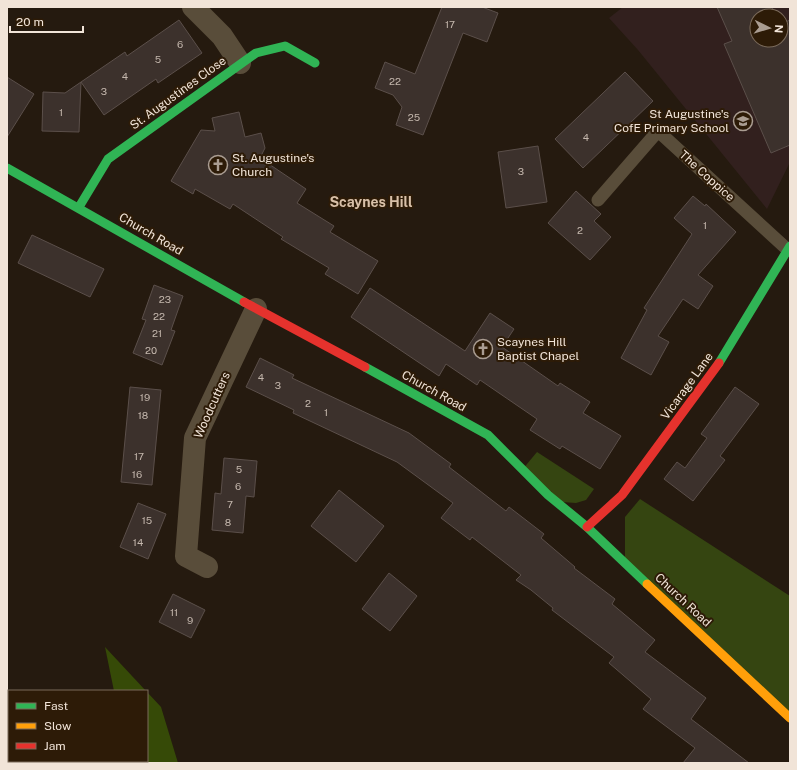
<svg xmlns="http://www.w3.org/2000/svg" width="797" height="770" viewBox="0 0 797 770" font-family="'Public Sans',sans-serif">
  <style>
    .education { fill: #32201e; fill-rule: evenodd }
    .green { fill: #354511 }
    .forest { fill: #364a07 }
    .building { fill: #3c312c; stroke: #5b4f4a }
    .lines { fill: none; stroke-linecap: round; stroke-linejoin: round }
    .lane { stroke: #594d3a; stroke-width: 13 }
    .street { stroke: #594d3a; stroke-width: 22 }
    .fast { stroke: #30b455; stroke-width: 9 }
    .slow { stroke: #ff9f0a; stroke-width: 9 }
    .jam { stroke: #e5322d; stroke-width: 9 }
    .labels { text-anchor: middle; stroke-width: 4; stroke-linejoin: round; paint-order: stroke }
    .number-label { font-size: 10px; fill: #c4b7ad }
    .street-label { font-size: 12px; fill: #f1e4d8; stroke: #2d1b07 }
    .poi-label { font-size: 12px; fill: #f1e4d8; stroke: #2d1b07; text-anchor: start }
    .quarter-label { font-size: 14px; font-weight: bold; fill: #d8c0a8; stroke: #2d1b07 }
  </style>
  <rect width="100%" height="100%" fill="#251a0f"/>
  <path class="education" d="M623,7H790V162L767,209L638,50L609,18ZM757,16H781V40H757Z"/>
  <g class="green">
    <polygon points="537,452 594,489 586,500 576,503 562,502 522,470"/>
    <polygon points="640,499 790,596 790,718 625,562 625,517"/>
  </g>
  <g class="forest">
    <polygon points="105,647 146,691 114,691"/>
    <polygon points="147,692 161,707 178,763 129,763 128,761 147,761"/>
  </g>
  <g class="building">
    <polygon points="442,7 482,7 498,13 487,42 463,33 423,135 396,125 402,107 393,95 375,88 385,62 415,74"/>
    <polygon points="717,7 772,7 776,16 757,16 757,40 781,40 781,24 790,20 790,145 771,153 724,44 732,41"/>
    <polygon points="179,20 202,53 158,83 156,79 104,115 81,82 125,52 127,56"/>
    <polygon points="625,72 653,101 583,168 555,139"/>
    <polygon points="7,77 34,94 7,137"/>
    <polygon points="81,82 79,132 42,131 43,92 65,93"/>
    <polygon points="239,112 245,137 261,133 265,148 260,158 306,189 297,203 334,226 330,232 378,261 358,294 325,274 329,268 281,239 283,237 233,204 230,209 195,189 193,194 171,181 201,130 215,131 212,118"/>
    <polygon points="538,146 547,202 506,208 498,152"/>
    <polygon points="576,191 601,214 594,221 611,237 590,260 548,223"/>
    <polygon points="693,196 705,206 706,204 736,232 698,275 713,286 698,309 683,299 658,336 669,342 651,375 621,358 647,310 644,308 692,234 674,218"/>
    <polygon points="32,235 104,269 90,297 18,263"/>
    <polygon points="154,285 183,296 171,330 175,331 162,365 133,353 146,320 142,319"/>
    <polygon points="370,288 465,351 490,313 514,329 502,347 558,386 560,383 590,402 583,413 621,436 600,469 562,446 560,449 530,430 537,419 480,380 477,385 446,364 439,376 351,317"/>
    <polygon points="260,358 294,375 292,378 409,433 451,464 449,467 506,511 509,507 544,534 541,538 575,567 574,568 615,599 612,604 655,640 645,652 706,698 691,719 749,763 683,763 695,748 643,709 651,699 609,663 614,657 552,610 553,608 531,590 516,580 521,575 472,537 470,540 441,518 453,503 397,462 293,413 294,410 246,387"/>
    <polygon points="130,387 161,390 152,485 121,482"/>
    <polygon points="735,387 759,404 720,456 725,460 693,501 664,479 677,462 685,468 707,438 701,434"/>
    <polygon points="224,458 257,461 254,497 246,496 243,533 212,530 215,493 221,494"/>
    <polygon points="339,490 384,526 356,562 311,526"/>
    <polygon points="138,503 166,514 148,559 120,547"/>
    <polygon points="389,573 417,596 390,631 362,609"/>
    <polygon points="173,594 205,610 191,638 159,622"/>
  </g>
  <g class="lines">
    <polyline class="lane" points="598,200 658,131 788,250"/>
    <g class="street">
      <polyline points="193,7 222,36 240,63"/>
      <polyline points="207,567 186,556 195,438 256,309"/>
    </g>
    <g class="fast">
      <polyline points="7,168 244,302"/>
      <polyline points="79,207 108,159 256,53 285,46 315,63"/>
      <polyline points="719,363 790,246"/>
      <polyline points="365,367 488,435 548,495 587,527 647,584"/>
    </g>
    <polyline class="slow" points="647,584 790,718"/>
    <g class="jam">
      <polyline points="244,302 365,367"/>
      <polyline points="587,527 622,495 719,363"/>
    </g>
  </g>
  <defs>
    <symbol id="school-ring" viewBox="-11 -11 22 22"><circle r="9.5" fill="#2d1b07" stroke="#aa9d92" stroke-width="1.5"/><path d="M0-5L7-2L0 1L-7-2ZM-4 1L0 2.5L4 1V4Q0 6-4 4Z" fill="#aa9d92"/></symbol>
    <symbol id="church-ring" viewBox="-11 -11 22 22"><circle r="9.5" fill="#2d1b07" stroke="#aa9d92" stroke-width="1.5"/><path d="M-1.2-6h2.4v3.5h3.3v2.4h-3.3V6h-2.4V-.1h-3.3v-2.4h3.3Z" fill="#aa9d92"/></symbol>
  </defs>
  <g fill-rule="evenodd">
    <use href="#school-ring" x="732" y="110" width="22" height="22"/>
    <use href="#church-ring" x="207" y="154" width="22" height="22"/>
    <use href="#church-ring" x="472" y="338" width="22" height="22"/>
  </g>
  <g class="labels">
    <g class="number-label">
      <text x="450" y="28">17</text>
      <text x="180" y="48">6</text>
      <text x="158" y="63">5</text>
      <text x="125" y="80">4</text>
      <text x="395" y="85">22</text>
      <text x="104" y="95">3</text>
      <text x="61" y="116">1</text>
      <text x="414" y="121">25</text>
      <text x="586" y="141">4</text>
      <text x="521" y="175">3</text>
      <text x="705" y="229">1</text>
      <text x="580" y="234">2</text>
      <text x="165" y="303">23</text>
      <text x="159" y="320">22</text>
      <text x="157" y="337">21</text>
      <text x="151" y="354">20</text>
      <text x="261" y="381">4</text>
      <text x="278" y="389">3</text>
      <text x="145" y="401">19</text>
      <text x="308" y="407">2</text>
      <text x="326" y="416">1</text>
      <text x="143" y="419">18</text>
      <text x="139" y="460">17</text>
      <text x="239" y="473">5</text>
      <text x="137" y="478">16</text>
      <text x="238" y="490">6</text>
      <text x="230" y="508">7</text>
      <text x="147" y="524">15</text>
      <text x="228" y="526">8</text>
      <text x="138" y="546">14</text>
      <text x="174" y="616">11</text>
      <text x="190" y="624">9</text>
    </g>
    <g class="street-label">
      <text transform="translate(178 93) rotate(-36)" y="4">St. Augustines Close</text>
      <text transform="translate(707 176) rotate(42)" y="4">The Coppice</text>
      <text transform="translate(151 234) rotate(30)" y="4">Church Road</text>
      <text transform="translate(687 386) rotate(-54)" y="4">Vicarage Lane</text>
      <text transform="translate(434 391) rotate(29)" y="4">Church Road</text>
      <text transform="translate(212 405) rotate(-66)" y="4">Woodcutters</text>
      <text transform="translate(683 600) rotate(43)" y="4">Church Road</text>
    </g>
    <g class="poi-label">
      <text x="729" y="118" text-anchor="end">St Augustine's<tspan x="729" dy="14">CofE Primary School</tspan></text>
      <text x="232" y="162">St. Augustine's<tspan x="232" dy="14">Church</tspan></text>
      <text x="497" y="346">Scaynes Hill<tspan x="497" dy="14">Baptist Chapel</tspan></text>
    </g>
    <g class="quarter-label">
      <text x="371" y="207">Scaynes Hill</text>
    </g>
  </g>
  <rect width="797" height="770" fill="none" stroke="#f1e4d8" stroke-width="16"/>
  <rect x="8" y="690" width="140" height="72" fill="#2d1b07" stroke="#7b6b5b"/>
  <rect x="16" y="703" width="20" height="6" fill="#30b455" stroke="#7b6b5b"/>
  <text x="44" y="710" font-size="12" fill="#f1e4d8">Fast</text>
  <rect x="16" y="723" width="20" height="6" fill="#ff9f0a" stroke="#7b6b5b"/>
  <text x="44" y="730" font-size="12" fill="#f1e4d8">Slow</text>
  <rect x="16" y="743" width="20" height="6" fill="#e5322d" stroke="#7b6b5b"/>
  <text x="44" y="750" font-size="12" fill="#f1e4d8">Jam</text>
  <g transform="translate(769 28) rotate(95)"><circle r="19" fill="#2d1b07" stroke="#7b6b5b"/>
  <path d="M0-3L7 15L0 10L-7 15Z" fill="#aa9d92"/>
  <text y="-6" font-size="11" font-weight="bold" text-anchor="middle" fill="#f1e4d8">N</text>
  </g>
  <path d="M10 26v6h73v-6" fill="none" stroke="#f1e4d8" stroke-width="2"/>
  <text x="16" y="26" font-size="12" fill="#f1e4d8" stroke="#2d1b07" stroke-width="3" paint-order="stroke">20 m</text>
</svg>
